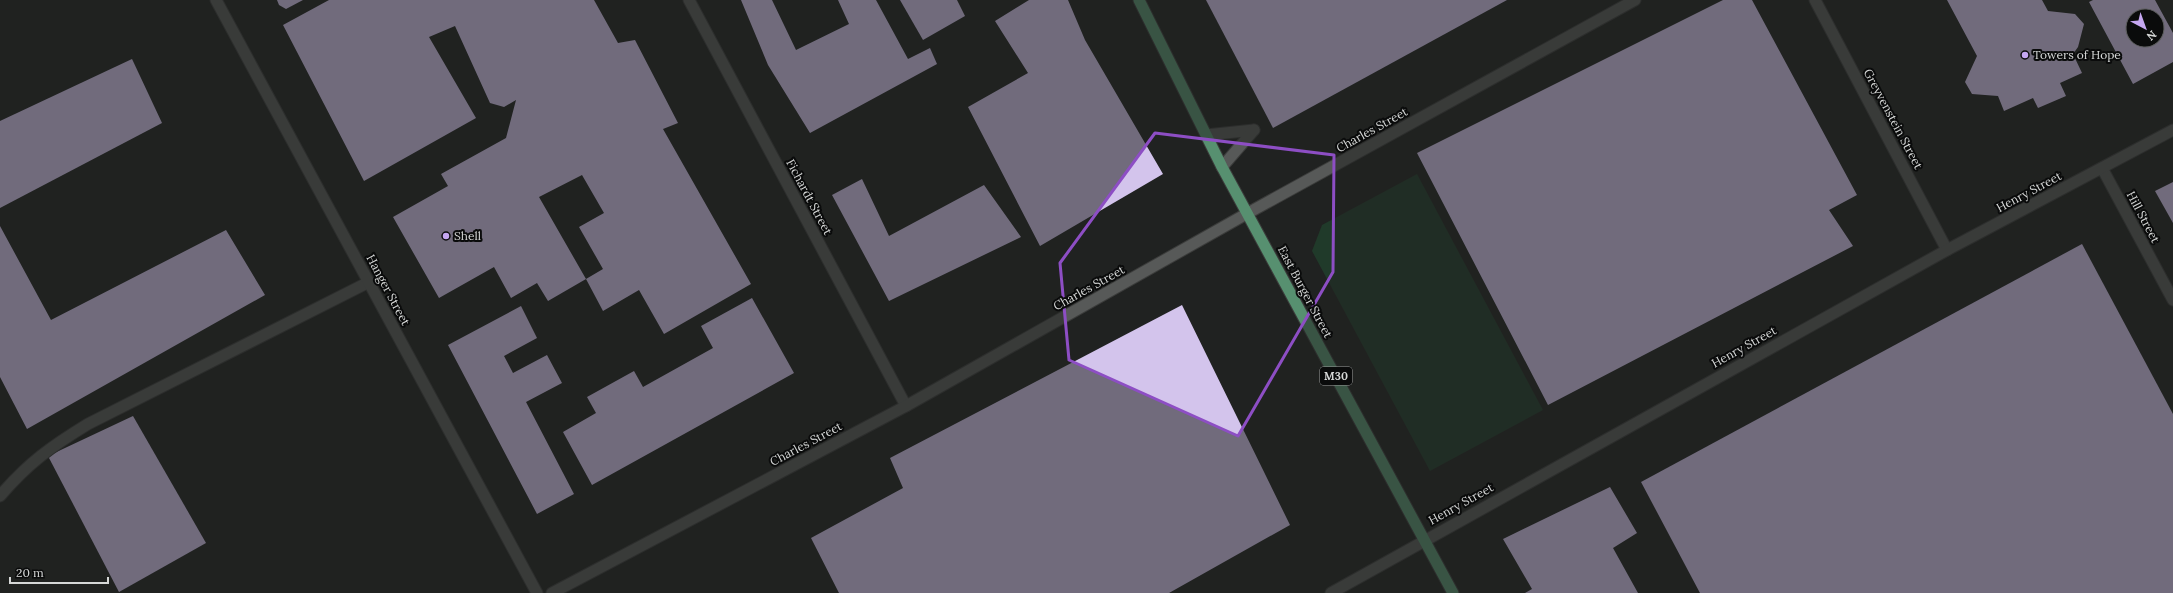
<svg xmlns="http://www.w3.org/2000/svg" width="2173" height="593" viewBox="0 0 2173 593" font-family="Lora,serif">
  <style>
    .green { fill: #203a2a }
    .building { fill: #d3c4ec; fill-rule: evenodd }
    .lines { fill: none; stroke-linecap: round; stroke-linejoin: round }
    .service-casing { stroke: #3b3c3b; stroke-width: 13 }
    .minor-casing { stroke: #3b3c3b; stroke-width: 13 }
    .secondary-casing { stroke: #3b3c3b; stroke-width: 13 }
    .primary-casing { stroke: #3b3c3b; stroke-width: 13 }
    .service { stroke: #575958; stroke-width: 11 }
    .minor { stroke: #575958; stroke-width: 11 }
    .secondary { stroke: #575958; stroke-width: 11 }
    .primary { stroke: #579070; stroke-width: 11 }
    .marked { fill: none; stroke: #8d4ec4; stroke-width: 3; stroke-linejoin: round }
    .poi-dot { fill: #c5a7f1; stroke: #0a0b0b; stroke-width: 1.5 }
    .labels { text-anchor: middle; stroke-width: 4; stroke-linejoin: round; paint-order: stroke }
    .shield { fill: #0a0b0b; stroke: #999a9a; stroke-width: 1 }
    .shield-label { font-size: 11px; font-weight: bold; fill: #d6d8d7 }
    .poi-label { font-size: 12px; fill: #d6d8d7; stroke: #0a0b0b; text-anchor: start }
    .street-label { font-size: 12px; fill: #d6d8d7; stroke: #0a0b0b }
  </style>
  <rect width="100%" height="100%" fill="#202221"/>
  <polygon class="green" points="1417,174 1543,410 1430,471 1312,251 1322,225"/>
  <g class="building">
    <polygon points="277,0 303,0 286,9 279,5"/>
    <polygon points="329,0 594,0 618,43 635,40 678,123 663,129 751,284 664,334 639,290 603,311 586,279 603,269 579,227 604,213 582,175 539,197 586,279 548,301 537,283 511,298 494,267 439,298 393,217 448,186 441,174 506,138 516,100 504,107 490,103 455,26 429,37 476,118 364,181 283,25"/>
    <polygon points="741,0 772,0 796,50 849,24 838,0 876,0 908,59 930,48 937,64 810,133 768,65"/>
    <polygon points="900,0 957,0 965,16 923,40"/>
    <polygon points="1029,0 1068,0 1085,40 1163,174 1040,246 968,107 1028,73 995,21"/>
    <polygon points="1206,0 1507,0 1273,128"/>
    <polygon points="1723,0 1752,0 1857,195 1829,210 1853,246 1548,405 1417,153"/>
    <polygon points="1947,0 2042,0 2048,11 2075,14 2084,24 2078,47 2073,54 2082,73 2060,83 2066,96 2038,108 2033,98 2004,111 1998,96 1972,94 1965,82 1977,56"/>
    <path d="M2093,0H2155L2173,33V62L2133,84L2089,2ZM2133,16H2157V40H2133Z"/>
    <polygon points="132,59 162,123 0,208 0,121"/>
    <polygon points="862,179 889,236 984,185 1021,237 889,301 832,195"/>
    <polygon points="2173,182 2173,223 2155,191"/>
    <polygon points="0,226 51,320 226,230 265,295 27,429 0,377"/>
    <polygon points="2082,244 2173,414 2173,593 1700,593 1641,482"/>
    <polygon points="752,298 794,373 592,485 563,432 596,413 587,397 634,371 643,387 713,348 701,326"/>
    <polygon points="1182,305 1290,525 1169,593 839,593 811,538 903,488 890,458"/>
    <polygon points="521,306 537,338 504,356 513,373 547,355 562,383 526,402 574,494 537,514 448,345"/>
    <polygon points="133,416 206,543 119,592 48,456"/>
    <polygon points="1610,487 1637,533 1613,548 1638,593 1525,593 1532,589 1503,539"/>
  </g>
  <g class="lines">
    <defs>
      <g id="service">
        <polyline points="1206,135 1254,130"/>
        <polyline points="1222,167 1254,130"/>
        <path d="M0,496C28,463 52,446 88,424L369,282"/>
      </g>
      <g id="minor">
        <polyline points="689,0 906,406"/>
        <polyline points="1815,0 1947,250"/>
        <polyline points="2102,168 2173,300"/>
        <polyline points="552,593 906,406 1248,213 1635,0"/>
        <polyline points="1331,593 1947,250 2173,130"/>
      </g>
      <polyline id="secondary" points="216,0 537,593"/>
      <polyline id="primary" points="1139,0 1222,167 1453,593"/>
    </defs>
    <use href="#service" class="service-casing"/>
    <use href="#minor" class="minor-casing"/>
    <use href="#secondary" class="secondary-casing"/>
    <use href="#primary" class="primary-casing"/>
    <use href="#service" class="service"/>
    <use href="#minor" class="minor"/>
    <use href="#secondary" class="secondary"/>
    <use href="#primary" class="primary"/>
  </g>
  <path d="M0 0H2173V593H0ZM1155,133L1334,155L1333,272L1238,436L1069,360L1060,263Z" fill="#202221" fill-opacity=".55" fill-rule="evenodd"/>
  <path class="marked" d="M1155,133L1334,155L1333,272L1238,436L1069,360L1060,263Z"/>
  <g class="poi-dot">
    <circle cx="2025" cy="55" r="4"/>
    <circle cx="446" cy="236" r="4"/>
  </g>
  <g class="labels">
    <rect class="shield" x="1320" y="367" width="32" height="18" rx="3"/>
    <g class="shield-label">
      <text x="1336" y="380">M30</text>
    </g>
    <g class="poi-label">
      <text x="2033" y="59">Towers of Hope</text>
      <text x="454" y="240">Shell</text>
    </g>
    <g class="street-label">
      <text transform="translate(1893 119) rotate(62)" y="4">Greyvenstein Street</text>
      <text transform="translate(1372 130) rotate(-29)" y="4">Charles Street</text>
      <text transform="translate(2029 192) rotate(-28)" y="4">Henry Street</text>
      <text transform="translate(809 197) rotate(62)" y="4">Fichardt Street</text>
      <text transform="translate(2143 217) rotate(62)" y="4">Hill Street</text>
      <text transform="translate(1089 288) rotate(-29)" y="4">Charles Street</text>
      <text transform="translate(388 290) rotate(62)" y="4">Hanger Street</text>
      <text transform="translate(1305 292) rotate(62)" y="4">East Burger Street</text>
      <text transform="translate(1744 347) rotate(-29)" y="4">Henry Street</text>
      <text transform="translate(806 444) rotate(-28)" y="4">Charles Street</text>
      <text transform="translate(1461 504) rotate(-29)" y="4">Henry Street</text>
    </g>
  </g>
  <g transform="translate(2145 28) rotate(139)"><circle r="19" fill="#0a0b0b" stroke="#5c5d5d"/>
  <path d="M0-3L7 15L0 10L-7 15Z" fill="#c5a7f1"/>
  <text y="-6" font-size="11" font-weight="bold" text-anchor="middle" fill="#d6d8d7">N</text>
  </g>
  <path d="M10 577v6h98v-6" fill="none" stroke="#d6d8d7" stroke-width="2"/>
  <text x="16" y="577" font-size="12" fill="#d6d8d7" stroke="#0a0b0b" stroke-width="3" paint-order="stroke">20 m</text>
</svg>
